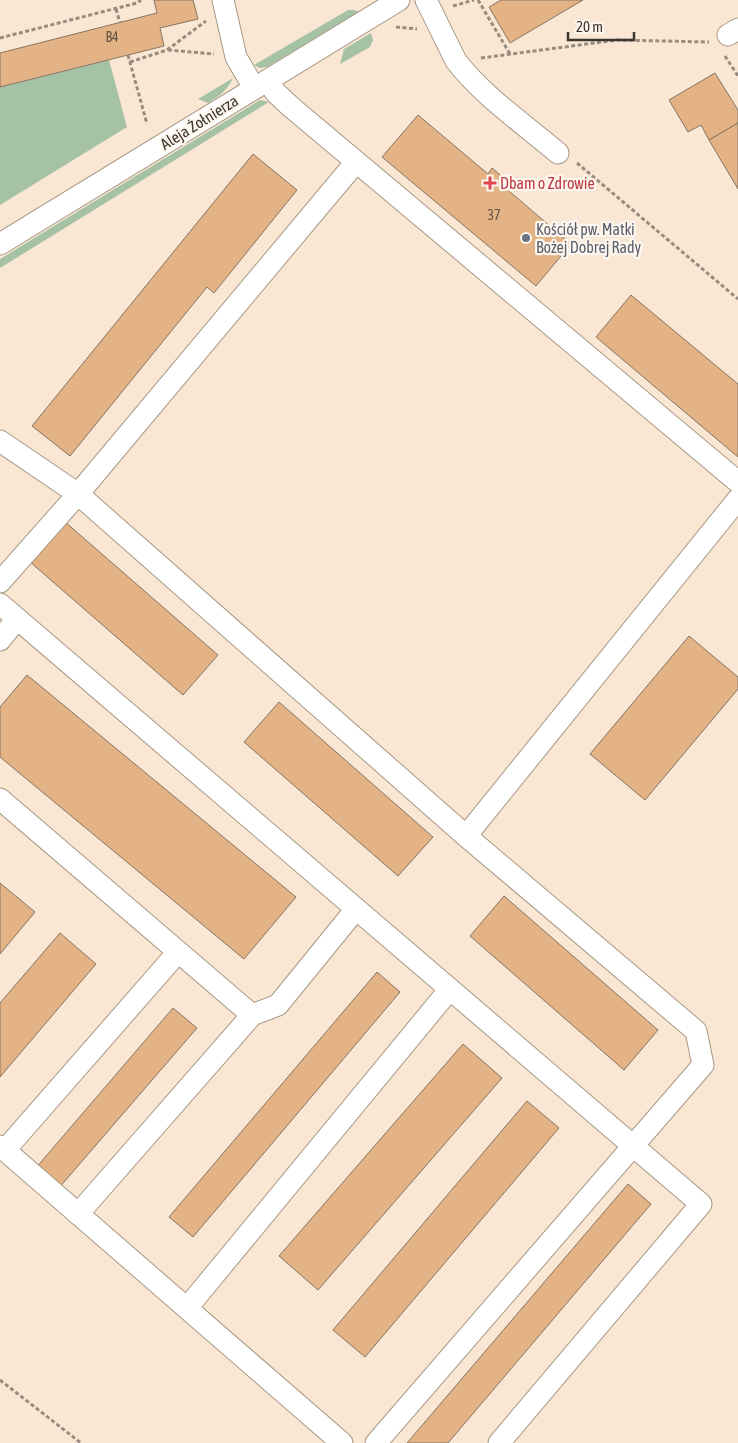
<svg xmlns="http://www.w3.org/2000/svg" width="738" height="1443" viewBox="0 0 738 1443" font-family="'Asap Condensed',sans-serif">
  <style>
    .green { fill: #a6c2a5 }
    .building { fill: #e4b385; stroke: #857464 }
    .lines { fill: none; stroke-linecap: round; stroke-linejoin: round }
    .minor-casing { stroke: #a89885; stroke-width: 23 }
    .path { stroke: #988c7f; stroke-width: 3; stroke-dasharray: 4 2.5; stroke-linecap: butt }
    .minor { stroke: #fff; stroke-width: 21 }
    .health-dot { fill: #e0444e; stroke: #fef7ef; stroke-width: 2 }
    .worship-dot { fill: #6b7280; stroke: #fef7ef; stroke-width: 2 }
    .labels { text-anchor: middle; stroke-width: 4.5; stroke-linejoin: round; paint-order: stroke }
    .number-label { font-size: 14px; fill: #675544 }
    .street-label { font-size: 16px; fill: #3d362e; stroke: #fef7ef }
    .health-label { font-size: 16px; fill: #be3a42; stroke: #fef7ef; text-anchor: start }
    .worship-label { font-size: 16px; fill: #5b616d; stroke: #fef7ef; text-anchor: start }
  </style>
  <rect width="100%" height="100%" fill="#f9e7d4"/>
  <g class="green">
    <polygon points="348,10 354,10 359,12 267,67 260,68 254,65"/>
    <polygon points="371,33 373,40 370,47 340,64 344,49"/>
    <polygon points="109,60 127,127 0,205 0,87"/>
    <path d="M233,78C227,91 219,96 208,103L198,99Z"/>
    <polygon points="260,100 269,102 0,268 0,259"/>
  </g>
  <g class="building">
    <polygon points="154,0 193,0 198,19 160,28 164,46 0,87 0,53 157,13"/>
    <polygon points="501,0 583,0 510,43 489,7"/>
    <polygon points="715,73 738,110 738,123 709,140 701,125 688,132 669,100"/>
    <polygon points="418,115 488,174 492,168 506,180 502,185 571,244 536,286 382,157"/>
    <polygon points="738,123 738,189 709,140"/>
    <polygon points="253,154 297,190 214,293 207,287 70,456 32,426"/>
    <polygon points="631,295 738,384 738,457 596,337"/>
    <polygon points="64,521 218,655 183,695 29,561"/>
    <polygon points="689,636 738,677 738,689 645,800 590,754"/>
    <polygon points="27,675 296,897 244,959 0,757 0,707"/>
    <polygon points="279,702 433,837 398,876 244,742"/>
    <polygon points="0,883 35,912 0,954"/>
    <polygon points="504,896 658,1030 624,1070 470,936"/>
    <polygon points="60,933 96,964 0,1077 0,1003"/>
    <polygon points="377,972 400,992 193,1237 169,1217"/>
    <polygon points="173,1008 197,1028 58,1189 35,1169"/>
    <polygon points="463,1044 502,1078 318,1290 279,1256"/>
    <polygon points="527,1101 559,1128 365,1357 333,1330"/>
    <polygon points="628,1184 651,1204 448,1443 407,1443"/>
  </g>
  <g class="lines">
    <defs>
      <g id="minor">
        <polyline points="223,0 236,57 254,88"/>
        <path d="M426,0L456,61C484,97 524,124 558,153"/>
        <polyline points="728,35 738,29"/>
        <polyline points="268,80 275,92 291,107 738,482"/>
        <polyline points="0,244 399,0"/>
        <polyline points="0,441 78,494 466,836 696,1031 703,1065 376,1443"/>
        <polyline points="0,582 78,494 356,162"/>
        <polyline points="0,604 701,1204 499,1443"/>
        <polyline points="0,640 17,619"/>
        <polyline points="0,799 252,1015"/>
        <polyline points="466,836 738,499"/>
        <polyline points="0,1146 342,1443"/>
        <polyline points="5,1150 178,952"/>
        <polyline points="78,1214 252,1015 278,1005 356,909"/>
        <polyline points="187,1308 450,989"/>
      </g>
    </defs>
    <use href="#minor" class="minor-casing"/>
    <g class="path">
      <polyline points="478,0 510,54"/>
      <polyline points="453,6 474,0"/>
      <polyline points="116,9 120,23"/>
      <polyline points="396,27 417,29"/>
      <polyline points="0,38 137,3 141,0"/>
      <polyline points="168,50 214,54"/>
      <polyline points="128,55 147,124"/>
      <polyline points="725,56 738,76"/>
      <polyline points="481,58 617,40 709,42"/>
      <polyline points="130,62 167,50 206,21"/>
      <polyline points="577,163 738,299"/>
      <polyline points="0,1380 81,1443"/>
    </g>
    <use href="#minor" class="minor"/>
  </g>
  <path class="health-dot" d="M487.5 175.5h5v5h5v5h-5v5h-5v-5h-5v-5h5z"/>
  <circle class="worship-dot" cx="526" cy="238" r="5"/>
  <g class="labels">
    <g class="number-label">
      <text x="112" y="42">B4</text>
      <text x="494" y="220">37</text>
    </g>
    <g class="street-label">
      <text transform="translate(199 122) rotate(-32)" y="6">Aleja Żołnierza</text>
    </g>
    <g class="health-label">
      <text x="500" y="189">Dbam o Zdrowie</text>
    </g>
    <g class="worship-label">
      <text x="536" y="235">Kościół pw. Matki<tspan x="536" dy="18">Bożej Dobrej Rady</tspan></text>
    </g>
  </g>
  <path d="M568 32v8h66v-8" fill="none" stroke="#3d362e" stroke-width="2.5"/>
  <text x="576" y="32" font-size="15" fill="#3d362e" stroke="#fef7ef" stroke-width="4" paint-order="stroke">20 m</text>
</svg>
